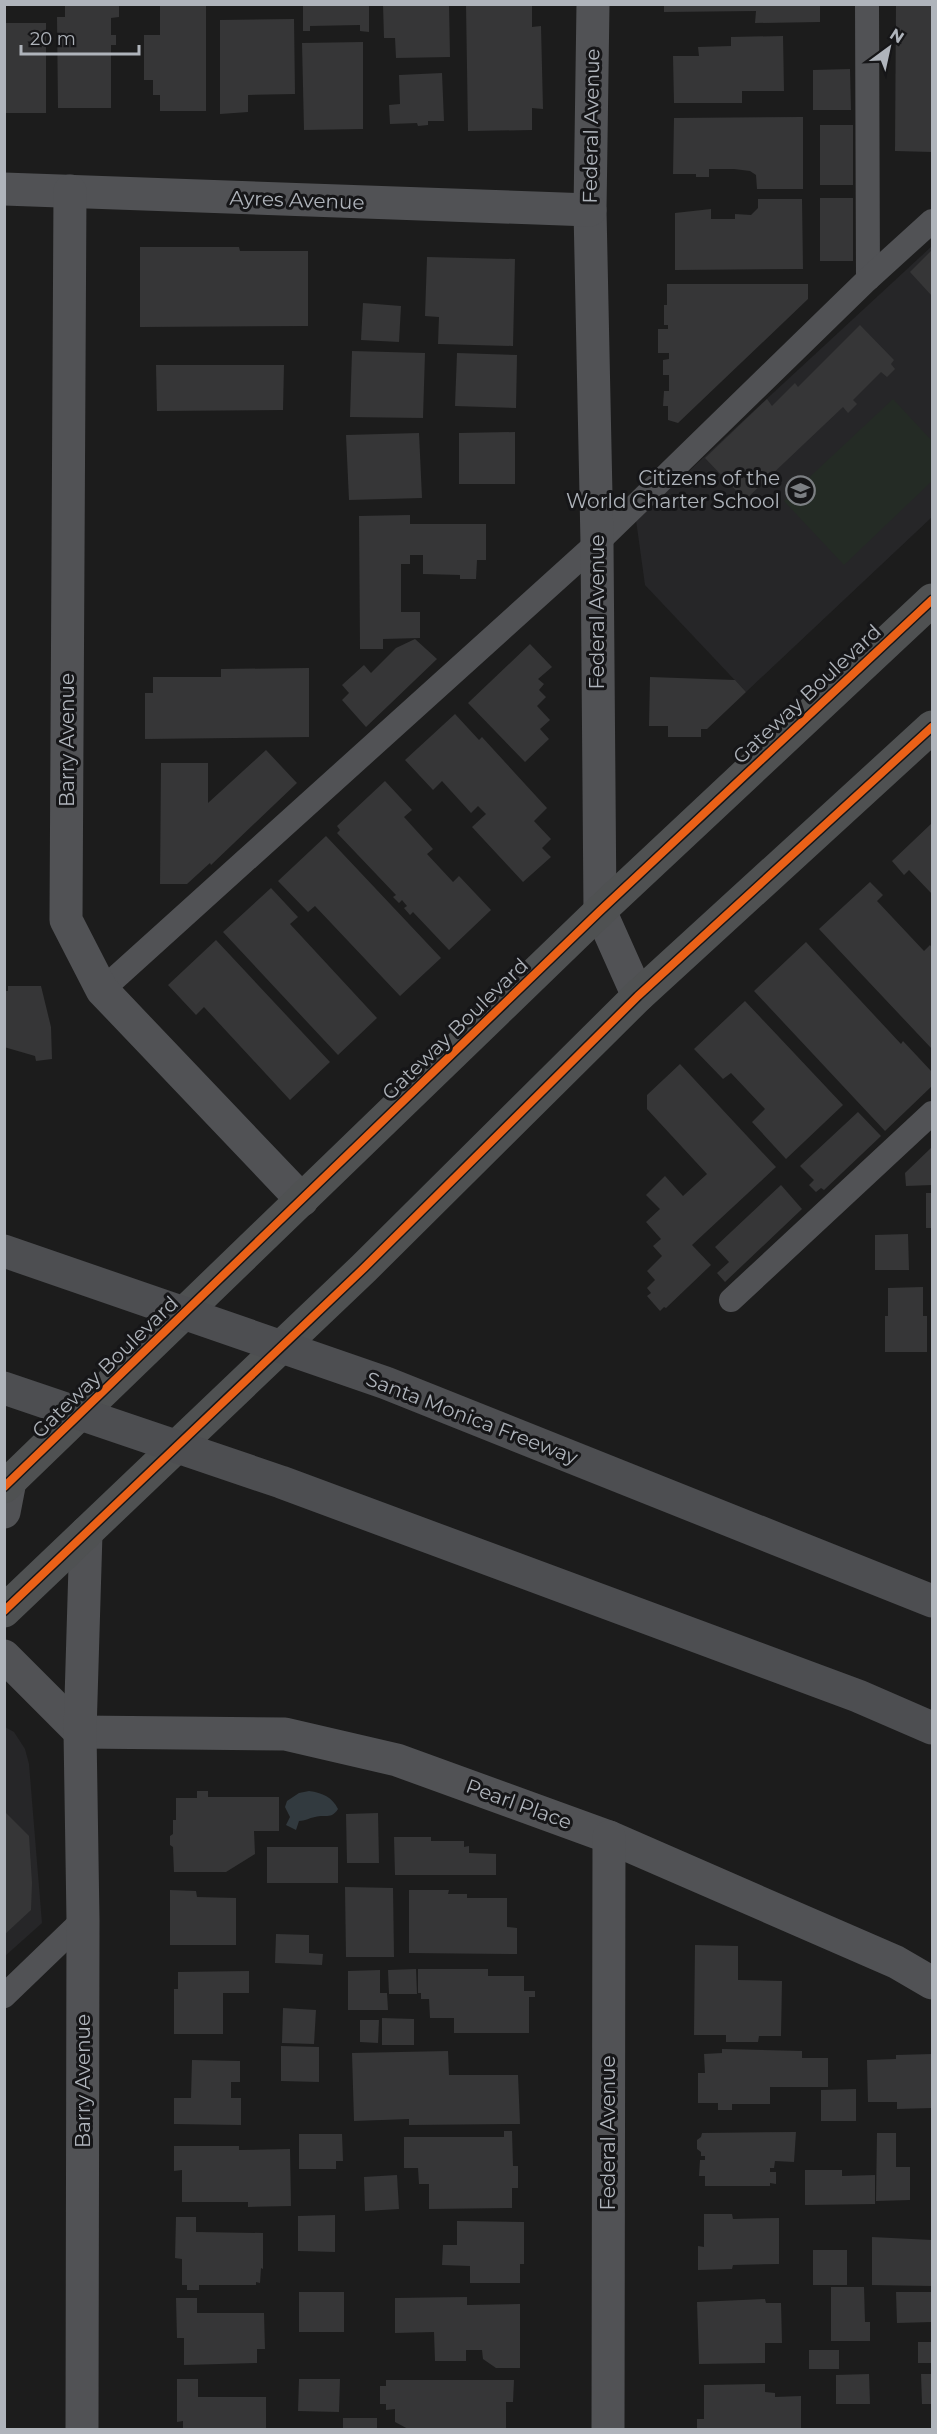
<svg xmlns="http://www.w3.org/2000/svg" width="937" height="2434" viewBox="0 0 937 2434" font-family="Montserrat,sans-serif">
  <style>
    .built { fill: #262628 }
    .green { fill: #242b25 }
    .water { fill: #323a3f }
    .building { fill: #363637 }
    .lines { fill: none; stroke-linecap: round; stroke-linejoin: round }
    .lane { stroke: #515255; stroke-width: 24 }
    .street { stroke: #515255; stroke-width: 33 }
    .secondary { stroke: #4f5152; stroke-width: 33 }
    .highway { stroke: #4d4e51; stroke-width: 33 }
    .cycleway-casing { stroke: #161618; stroke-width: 11 }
    .cycleway { stroke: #ea6118; stroke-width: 8 }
    .labels { text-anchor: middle; stroke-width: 6; stroke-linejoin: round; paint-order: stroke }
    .street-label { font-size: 20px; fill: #afb4bb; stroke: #161618 }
    .poi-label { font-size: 20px; fill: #afb4bb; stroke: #161618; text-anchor: end }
  </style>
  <rect width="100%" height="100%" fill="#1c1c1c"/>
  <g class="built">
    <polygon points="932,246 932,517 746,692 645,585 636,520"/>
    <polygon points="5,1727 14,1732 25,1749 29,1764 42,1923 5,1956"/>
  </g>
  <polygon class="green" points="893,399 932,441 932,481 844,565 784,501"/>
  <path class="water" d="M309,1791C323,1793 332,1797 338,1809C331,1820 325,1814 315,1817C309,1818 305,1821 299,1821L296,1830L286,1825L290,1817L285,1807L287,1801L299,1793Z"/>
  <g class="building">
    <polygon points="65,4 119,4 119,17 111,18 111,35 116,35 116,45 111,45 111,108 58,108 57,17 65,17"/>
    <polygon points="160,4 206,4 206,111 160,111 160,95 153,95 153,80 144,80 144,35 160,35"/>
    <polygon points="303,4 369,4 369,32 360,31 360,25 310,26 310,31 303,31"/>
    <polygon points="383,4 449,4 450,57 396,58 395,38 384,38"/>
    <polygon points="466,4 532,4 532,27 541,26 543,109 532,108 532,130 468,131"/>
    <polygon points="664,4 820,4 820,22 755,23 756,11 664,12"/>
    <polygon points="896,4 932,4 932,152 895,151"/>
    <polygon points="294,19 295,94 248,95 248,112 220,114 220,20"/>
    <rect x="4" y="23" width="42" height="90"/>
    <polygon points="783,36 784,91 742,91 742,103 674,103 673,56 699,56 698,47 731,46 731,37"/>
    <polygon points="363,42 363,129 304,130 302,43"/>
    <polygon points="850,69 851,110 813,110 813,70"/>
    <polygon points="442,73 444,121 428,121 428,125 418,126 417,123 390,124 389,105 400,104 399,75"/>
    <polygon points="803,117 803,189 757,189 756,175 750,171 734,169 709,169 709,177 696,177 696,174 673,174 674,118"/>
    <rect x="820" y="125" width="33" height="60"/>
    <rect x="820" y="198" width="33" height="63"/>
    <polygon points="758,199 802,199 803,269 675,270 675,213 711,209 711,219 735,219 735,214 751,215 758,208"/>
    <polygon points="140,247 239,247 240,251 308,251 308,326 140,327"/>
    <polygon points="932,250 932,296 910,272"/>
    <polygon points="427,257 515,259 513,346 438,344 439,317 425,316"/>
    <polygon points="667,284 808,284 808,299 678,423 668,420 668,406 663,406 664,391 669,391 669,375 663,375 663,360 669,359 669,353 658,353 658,329 668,329 668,325 664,325 664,305 667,305"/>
    <polygon points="363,303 401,306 399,342 361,340"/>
    <polygon points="860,325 894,360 891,364 895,369 887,377 881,372 853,400 857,404 848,413 843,407 745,500 705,458 767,399 772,406 795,383 798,387"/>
    <polygon points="352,351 425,353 423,418 350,417"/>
    <polygon points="457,353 517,355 516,408 455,406"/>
    <polygon points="156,365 284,365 283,410 157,411"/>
    <polygon points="515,432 515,484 459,484 459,433"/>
    <polygon points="419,433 422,498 349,500 346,435"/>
    <polygon points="410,515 410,524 486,524 486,560 477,560 476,579 460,579 460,575 423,574 423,555 410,555 410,564 401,564 401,612 420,612 420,638 383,639 383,649 360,649 359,516"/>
    <polygon points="415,639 437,659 366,727 342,700 349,693 342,685 364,665 371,673 396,648"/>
    <polygon points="530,644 552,667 538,679 544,684 539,690 546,697 537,706 550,720 540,729 549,739 525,762 468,703"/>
    <polygon points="309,668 309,737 145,739 145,693 153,693 153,677 221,677 221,669"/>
    <polygon points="650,677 735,680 746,692 707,729 701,729 701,737 668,737 668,726 649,726"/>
    <polygon points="455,714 479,740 482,737 547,808 534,821 551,839 542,848 551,857 523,882 472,827 486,814 478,806 471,813 442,781 433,790 405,760"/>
    <polygon points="266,750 297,783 211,865 210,863 187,884 160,884 161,763 208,763 208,803"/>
    <polygon points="385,781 412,810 404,817 433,849 427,854 453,882 459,876 491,910 449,950 413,912 410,915 404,908 407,906 402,900 399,903 393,897 396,895 337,833 340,830 337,826"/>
    <polygon points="932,823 932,894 909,870 904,875 892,861"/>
    <polygon points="326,836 441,958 400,996 315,906 308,912 278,881"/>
    <polygon points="870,882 883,895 877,901 924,951 930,945 932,948 932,1049 819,929"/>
    <polygon points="271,888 298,917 290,924 377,1018 338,1055 223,932"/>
    <polygon points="216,940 330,1062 290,1100 204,1007 196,1015 168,985"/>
    <polygon points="806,942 901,1044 903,1041 932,1072 932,1086 885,1131 754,991"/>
    <polygon points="8,986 41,986 51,1027 52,1059 36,1061 35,1056 4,1047 4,991 8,991"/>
    <polygon points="745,1001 843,1105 786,1159 752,1122 765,1109 731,1073 723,1079 694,1049"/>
    <polygon points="680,1064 776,1167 692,1245 711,1265 666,1308 664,1307 660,1311 647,1296 651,1293 647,1288 655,1280 647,1271 662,1256 653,1246 661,1239 646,1222 660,1209 646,1195 665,1176 683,1196 707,1174 647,1109 647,1095"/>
    <polygon points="858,1112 881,1136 824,1190 821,1188 816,1192 809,1185 814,1180 800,1166"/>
    <polygon points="932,1147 932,1185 906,1186 905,1173"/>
    <polygon points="781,1185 802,1209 725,1282 717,1273 729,1262 715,1247"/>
    <rect x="926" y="1193" width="6" height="35"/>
    <polygon points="908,1234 909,1270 875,1270 875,1235"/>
    <polygon points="923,1287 923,1316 927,1316 927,1352 885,1352 885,1316 888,1316 888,1288"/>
    <polygon points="197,1791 208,1791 208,1797 279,1797 279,1831 254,1831 255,1854 226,1872 174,1872 173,1847 170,1845 170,1836 173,1834 173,1820 176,1820 176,1798 197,1798"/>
    <polygon points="4,1811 29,1836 32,1883 31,1910 4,1935"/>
    <polygon points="378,1813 379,1863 347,1863 346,1814"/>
    <polygon points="394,1837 431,1837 431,1841 464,1841 464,1847 469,1846 469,1853 496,1854 496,1875 395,1875"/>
    <rect x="267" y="1847" width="71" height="36"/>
    <polygon points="345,1887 393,1888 394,1957 346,1957"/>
    <polygon points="170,1890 196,1891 197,1897 236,1898 236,1945 170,1945"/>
    <polygon points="409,1890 449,1890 448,1894 467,1894 467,1898 507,1898 507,1927 517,1928 517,1954 409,1953"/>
    <polygon points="276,1934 309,1935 309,1953 323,1954 322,1965 275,1963"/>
    <polygon points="695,1945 738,1946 738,1980 782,1981 781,2036 759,2036 758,2042 726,2042 726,2035 694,2035"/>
    <polygon points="416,1969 417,1994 389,1994 388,1970"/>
    <polygon points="418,1969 488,1969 488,1976 524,1976 524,1991 535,1991 535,1997 529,1997 529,2033 454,2033 454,2018 430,2018 429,1999 421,1999 421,1993 418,1993"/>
    <polygon points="380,1970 380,1993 387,1993 388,2010 348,2010 348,1971"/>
    <polygon points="249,1971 249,1993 223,1993 223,2034 174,2034 174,1989 178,1989 178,1972"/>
    <polygon points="283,2008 316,2010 314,2044 282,2043"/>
    <polygon points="382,2018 414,2019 414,2045 382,2045"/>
    <polygon points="360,2020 379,2020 378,2043 360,2042"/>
    <polygon points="281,2046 319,2047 319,2082 281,2081"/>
    <polygon points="722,2049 802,2051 802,2058 828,2058 828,2087 770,2087 770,2104 732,2104 732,2110 718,2110 718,2103 698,2103 698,2073 705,2073 704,2054 722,2053"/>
    <polygon points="448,2051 449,2075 518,2075 520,2124 409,2125 409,2119 354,2121 352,2053"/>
    <polygon points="932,2054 932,2108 897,2109 897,2102 868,2102 867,2060 896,2059 896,2055"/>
    <polygon points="192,2060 240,2061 240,2082 231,2082 231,2098 241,2098 241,2125 174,2124 174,2098 191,2098"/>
    <polygon points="856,2089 856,2121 821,2121 821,2090"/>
    <polygon points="504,2131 512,2131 513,2166 518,2166 518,2188 512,2188 512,2208 429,2209 429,2184 419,2184 418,2168 404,2168 404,2137 504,2137"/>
    <polygon points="796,2132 794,2162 775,2161 774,2168 770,2168 770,2172 776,2172 776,2184 770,2183 770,2186 705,2186 705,2176 699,2176 700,2160 705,2160 705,2156 701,2156 701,2152 697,2149 697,2140 701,2137 702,2133"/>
    <polygon points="877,2133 896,2133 896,2167 910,2167 910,2200 876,2201"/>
    <polygon points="299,2134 342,2134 343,2161 336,2161 336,2169 299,2169"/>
    <polygon points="174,2146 239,2146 239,2150 290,2149 291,2206 248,2207 248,2202 182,2202 182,2170 174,2171"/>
    <polygon points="805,2170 842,2170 842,2176 875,2175 875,2204 805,2205"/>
    <polygon points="397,2175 399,2209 365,2211 364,2177"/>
    <polygon points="704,2214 732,2214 733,2219 779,2218 779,2264 733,2265 732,2269 698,2270 698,2246 704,2247"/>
    <polygon points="335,2215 335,2252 298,2251 298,2216"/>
    <polygon points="176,2217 196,2217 196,2232 263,2233 263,2269 261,2268 260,2283 256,2282 256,2285 199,2285 199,2290 187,2290 187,2285 182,2285 182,2259 175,2258"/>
    <polygon points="457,2221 524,2222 524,2264 520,2264 520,2283 470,2283 470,2266 442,2265 443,2245 457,2245"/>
    <polygon points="872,2237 932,2240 932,2286 872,2285"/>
    <rect x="813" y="2250" width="34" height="35"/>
    <polygon points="831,2287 864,2287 865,2322 870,2322 870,2341 831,2341"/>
    <rect x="299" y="2292" width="45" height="40"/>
    <polygon points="896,2292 932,2292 932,2322 897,2323"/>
    <polygon points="467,2297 467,2305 520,2304 520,2368 496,2368 483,2359 482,2350 466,2350 466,2361 435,2361 434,2332 395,2333 395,2298"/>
    <polygon points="176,2298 197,2298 197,2313 264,2313 265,2349 257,2349 257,2363 184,2365 184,2338 177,2338"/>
    <polygon points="765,2299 766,2303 781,2303 782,2343 765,2343 765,2363 699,2364 697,2302"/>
    <rect x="918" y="2342" width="14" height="21"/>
    <rect x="809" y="2350" width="30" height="19"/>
    <polygon points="869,2374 870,2404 836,2404 836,2375"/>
    <polygon points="921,2374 932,2374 932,2404 922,2404"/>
    <polygon points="177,2379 198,2379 198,2397 266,2397 266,2430 183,2430 183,2421 177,2422"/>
    <polygon points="299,2379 340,2379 339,2412 298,2411"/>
    <polygon points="386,2380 514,2380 513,2402 506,2402 506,2430 410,2430 395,2422 395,2409 386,2410 386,2404 380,2404 380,2386 386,2386"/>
    <polygon points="765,2384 765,2392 775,2393 775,2397 801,2396 801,2430 697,2430 697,2419 704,2419 704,2385"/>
    <rect x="343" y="2418" width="34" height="12"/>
  </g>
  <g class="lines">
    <g class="lane">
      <polyline points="867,4 868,279"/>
      <polyline points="102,990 597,543 868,279 932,221"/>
      <polyline points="731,1300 932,1113"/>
      <polyline points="4,1996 83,1920"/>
    </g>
    <g class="street">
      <polyline points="593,4 590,210 597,543 600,911 638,996"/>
      <polyline points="4,189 590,210"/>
      <polyline points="70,191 66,920 102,990 302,1200"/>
      <polyline points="4,1512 10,1481"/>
      <polyline points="4,1656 80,1732"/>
      <polyline points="80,1732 285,1734 397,1760 609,1837 896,1962 932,1983"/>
      <polyline points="82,2430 83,1920 80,1732 86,1533"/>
      <polyline points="608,2430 609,1837"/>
    </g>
    <g class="secondary">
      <polyline points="4,1487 600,911 932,600"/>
      <polyline points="4,1611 364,1268 638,996 932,727"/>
    </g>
    <g class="highway">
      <polyline points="4,1251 386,1383 932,1601"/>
      <polyline points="4,1388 281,1482 858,1696 932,1728"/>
    </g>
    <defs>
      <g id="cycleway">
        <polyline points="4,1487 600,911 932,600"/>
        <polyline points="4,1611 364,1268 638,996 932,727"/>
      </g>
    </defs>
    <use href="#cycleway" class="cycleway-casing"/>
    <use href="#cycleway" class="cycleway"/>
  </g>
  <defs>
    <symbol id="school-ring" viewBox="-11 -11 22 22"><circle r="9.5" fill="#161618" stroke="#7c7f83" stroke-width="1.5"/><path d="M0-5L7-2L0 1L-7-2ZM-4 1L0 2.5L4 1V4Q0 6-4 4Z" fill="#7c7f83"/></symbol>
  </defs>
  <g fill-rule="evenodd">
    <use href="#school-ring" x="784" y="474" width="33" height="33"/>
  </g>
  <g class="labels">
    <g class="street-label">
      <text transform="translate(591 126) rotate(-89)" y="7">Federal Avenue</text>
      <text transform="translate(297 200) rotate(2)" y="7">Ayres Avenue</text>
      <text transform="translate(597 612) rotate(-90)" y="7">Federal Avenue</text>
      <text transform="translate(807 694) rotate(-43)" y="7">Gateway Boulevard</text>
      <text transform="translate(67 740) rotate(-90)" y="7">Barry Avenue</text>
      <text transform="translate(455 1029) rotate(-44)" y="7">Gateway Boulevard</text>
      <text transform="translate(105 1367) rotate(-44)" y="7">Gateway Boulevard</text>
      <text transform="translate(472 1418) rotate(21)" y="7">Santa Monica Freeway</text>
      <text transform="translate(519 1804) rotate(20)" y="7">Pearl Place</text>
      <text transform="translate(83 2081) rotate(-90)" y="7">Barry Avenue</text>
      <text transform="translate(608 2133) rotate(-90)" y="7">Federal Avenue</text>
    </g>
    <g class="poi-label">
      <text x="780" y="485">Citizens of the<tspan x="780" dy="23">World Charter School</tspan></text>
    </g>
  </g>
  <rect width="937" height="2434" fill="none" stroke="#afb4bb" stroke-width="12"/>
  <g transform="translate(889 48) rotate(33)" stroke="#161618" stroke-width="4.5" paint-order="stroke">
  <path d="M0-4.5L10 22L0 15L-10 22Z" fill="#afb4bb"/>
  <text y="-9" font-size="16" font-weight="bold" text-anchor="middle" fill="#afb4bb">N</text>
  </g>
  <path d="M21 45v9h118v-9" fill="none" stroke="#afb4bb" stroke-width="3"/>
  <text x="30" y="45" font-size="18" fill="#afb4bb" stroke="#161618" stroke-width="4.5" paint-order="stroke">20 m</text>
</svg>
